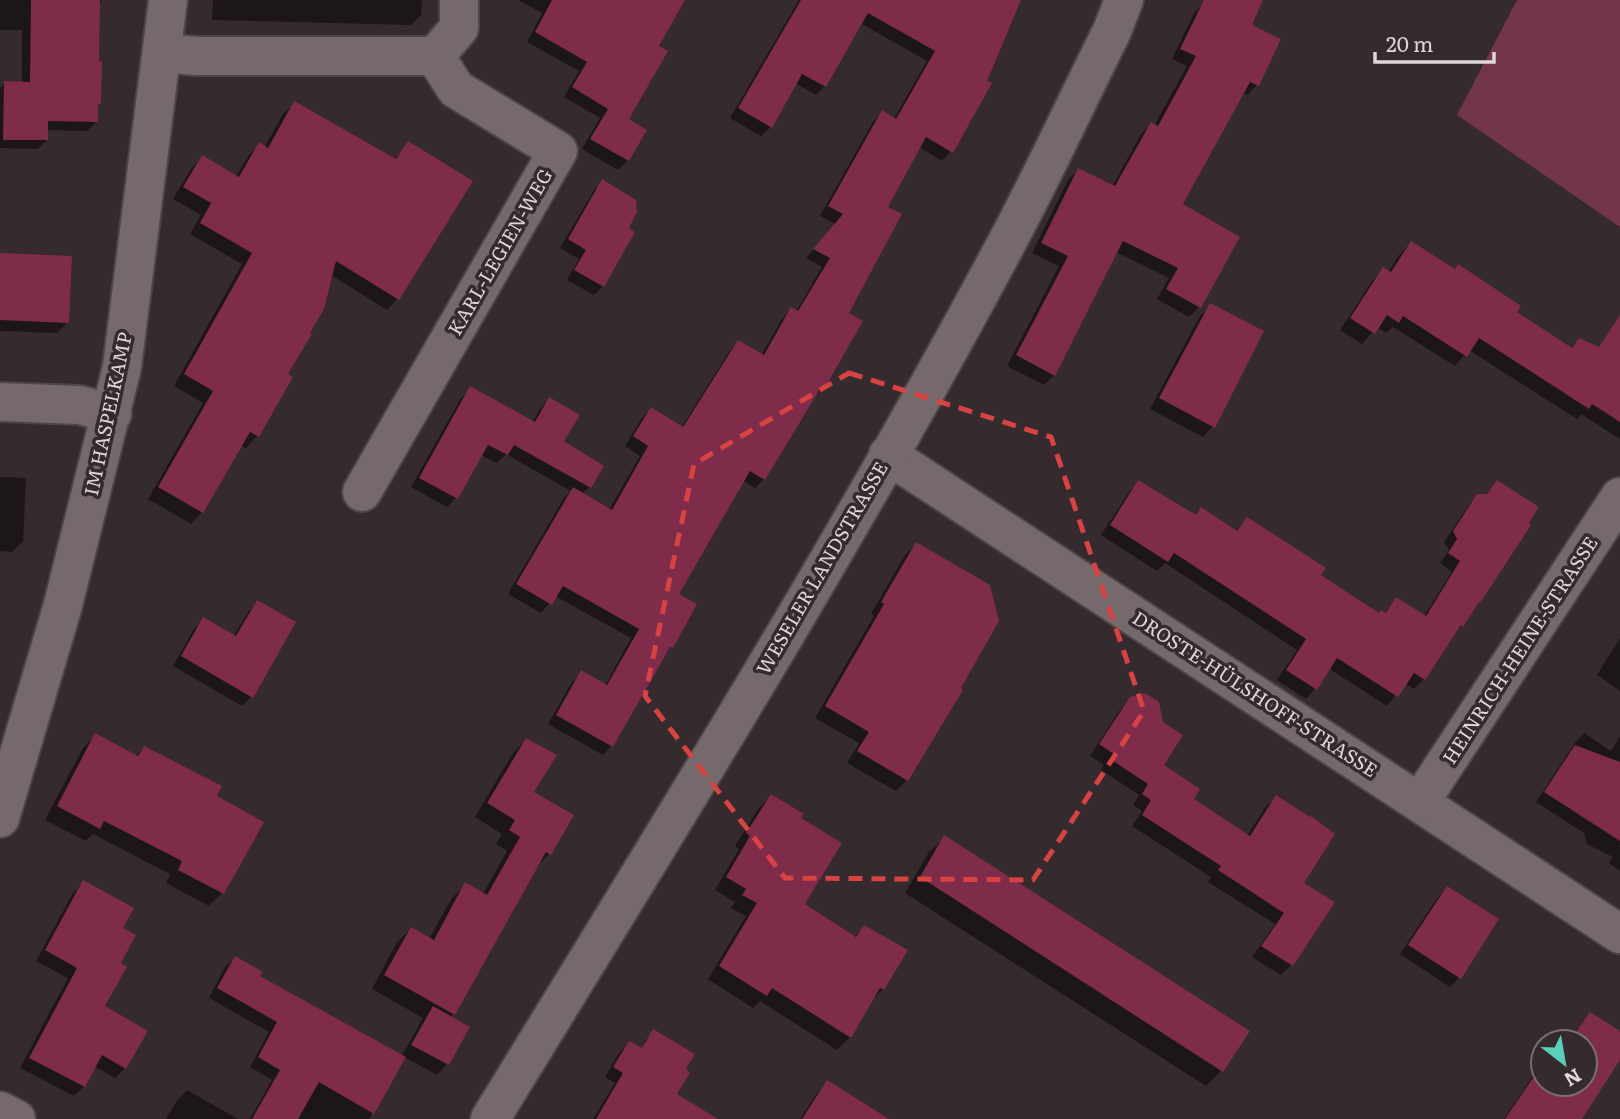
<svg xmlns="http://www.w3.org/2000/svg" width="1620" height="1119" viewBox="0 0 1620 1119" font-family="Literata,serif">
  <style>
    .green { fill: #723549 }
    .shadow { fill: #0007; fill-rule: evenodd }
    .building { fill: #7f2b4a }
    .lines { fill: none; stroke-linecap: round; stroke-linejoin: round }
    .street-casing { stroke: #4f4548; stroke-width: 42 }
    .secondary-casing { stroke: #4f4548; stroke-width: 42 }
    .street { stroke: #76696c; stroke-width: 38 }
    .secondary { stroke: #76696c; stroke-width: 38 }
    .marked { fill: none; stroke: #d74242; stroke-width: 5; stroke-dasharray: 14 9; stroke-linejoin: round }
    .labels { text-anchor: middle; stroke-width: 7; stroke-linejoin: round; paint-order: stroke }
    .street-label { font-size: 19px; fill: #ded6d8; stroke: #352a2d }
  </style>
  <rect width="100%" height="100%" fill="#352a2d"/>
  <polygon class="green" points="1517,0 1620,0 1620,227 1457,115"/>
  <g class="shadow">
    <polygon points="0,0 102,0 98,7 99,103 96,107 96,122 87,131 46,130 47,140 38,149 0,148 0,88 5,83 22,83 22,30 0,30"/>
    <polygon points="213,0 422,0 421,15 411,25 212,20"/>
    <polygon points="518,0 683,0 656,46 627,120 645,130 628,160 618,170 582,149 600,118 564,97 579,71 527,42 542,13"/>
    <polygon points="799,0 1019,0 951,151 942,161 919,147 886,208 821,390 811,400 764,479 755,488 742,480 677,595 671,647 662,657 612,745 603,755 548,724 572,682 582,673 605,686 631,638 555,596 541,613 508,594 564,498 571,491 506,454 497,463 481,455 456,498 447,507 411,487 461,398 471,388 532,423 540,409 549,399 562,441 590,486 582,494 609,510 640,456 625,446 642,418 651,409 681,428 729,352 738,342 761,356 782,319 791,309 796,312 822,267 806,258 835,224 820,216 873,122 882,112 894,119 927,61 862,24 825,86 816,95 795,83 771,127 761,136 730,118"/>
    <polygon points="1222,0 1253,0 1249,26 1257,85 1247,95 1242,93 1181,205 1238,237 1199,307 1189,317 1157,299 1169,278 1116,252 1054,375 1044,385 1007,366 1059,266 1032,253 1068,180 1078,170 1112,187 1141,134 1151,124 1154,126 1187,66 1172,59 1194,13 1204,3"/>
    <polygon points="295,103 394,160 408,144 398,298 387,310 331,275 286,375 291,378 257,436 246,448 241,445 202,512 191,524 148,499 203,403 174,386 242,264 190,234 201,215 173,199 191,169 202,157 236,177 248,156 259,145 264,148 283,114"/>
    <polygon points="603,181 603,286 594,295 567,280 579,259 560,248 594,190"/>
    <polygon points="1411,243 1570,349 1579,340 1597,349 1605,341 1620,351 1620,439 1581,414 1577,419 1469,350 1455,366 1393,327 1386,333 1377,327 1362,344 1340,330 1373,280 1384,269 1388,272 1400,254"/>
    <polygon points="0,255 68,322 57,333 0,331"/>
    <polygon points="1211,306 1213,426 1203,437 1150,409 1200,316"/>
    <polygon points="0,477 26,478 23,541 12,552 0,551"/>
    <polygon points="1497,482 1473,608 1424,679 1414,689 1405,683 1387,706 1328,668 1315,689 1306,699 1277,680 1297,650 1165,563 1157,571 1101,535 1129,492 1138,483 1194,516 1201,510 1235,532 1247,519 1318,576 1379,615 1384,614 1397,599 1424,616 1452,572 1440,563 1449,550 1444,542 1468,506 1478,496 1484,496"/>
    <polygon points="916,544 907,780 896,791 847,763 859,743 815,718 874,616 871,614 905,555"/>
    <polygon points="257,603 251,697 242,706 173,666 194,629 204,620 234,636 248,612"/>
    <polygon points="1620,638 1620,691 1597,675"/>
    <polygon points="1131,698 1161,766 1191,800 1247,836 1265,808 1276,797 1301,883 1332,903 1291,965 1281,975 1252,957 1275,924 1208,882 1211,877 1132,826 1142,811 1133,805 1139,795 1101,770 1104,765 1090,756 1120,710"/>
    <polygon points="1584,733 1611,751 1620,736 1620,871 1609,863 1613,857 1587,844 1584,833 1536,802 1575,743"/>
    <polygon points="96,735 135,756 144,748 214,796 261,823 222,893 209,906 166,883 170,874 93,834 86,841 45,820 83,748"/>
    <polygon points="526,740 532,792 549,854 536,867 450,1018 467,1028 447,1064 437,1075 404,1057 369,1119 250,1119 272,1080 250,1067 269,1032 209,998 225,967 235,958 258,976 401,1057 423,1018 372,989 397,942 411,929 429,939 452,898 465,885 483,894 507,851 496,844 502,834 475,817 513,753"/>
    <polygon points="771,796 799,819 802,905 854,937 864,927 883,989 870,1002 850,1037 837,1050 760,1001 753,1008 708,979 746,916 731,908 735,902 715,890 739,849 735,846 759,808"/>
    <polygon points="945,837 1221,1071 1206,1086 905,893 929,852"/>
    <polygon points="83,883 121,929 118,964 103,1007 125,1068 115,1078 94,1066 84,1086 74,1096 20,1068 68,978 36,961 73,893"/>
    <polygon points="1447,888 1497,920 1459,978 1450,987 1400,954 1438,897"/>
    <polygon points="1590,1014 1620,1034 1620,1057 1580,1119 1504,1119 1535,1073 1543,1065 1543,1084 1585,1084 1585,1042 1564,1042 1572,1036"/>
    <path d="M654,1031L684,1069L675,1095L683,1119H593L615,1083L605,1077L619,1053L629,1043L639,1049ZM645,1040H649L636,1055Z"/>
    <polygon points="827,1083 870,1119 800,1119 817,1093"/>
    <polygon points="187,1090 238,1119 166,1119 178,1099"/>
  </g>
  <g class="building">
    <polygon points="31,0 100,0 99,61 102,61 101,104 98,104 98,122 48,121 48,140 3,140 4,81 30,82"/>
    <polygon points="552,0 685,0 659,46 668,51 629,119 647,130 629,161 590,139 608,109 572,87 587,62 535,32"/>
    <polygon points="801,0 1021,0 987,81 992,83 953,153 926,137 888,207 902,214 849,313 863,321 823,391 820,389 765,480 750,471 679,594 697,604 673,648 670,647 613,747 556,715 581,670 607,685 639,629 563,586 552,605 516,584 573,487 612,510 648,446 633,436 651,407 683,427 738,340 764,355 791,307 798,311 830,258 813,249 843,214 828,206 882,110 896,119 935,51 868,13 826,87 802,74 772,128 738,108"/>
    <polygon points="1204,0 1263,0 1252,25 1281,39 1259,86 1250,82 1183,204 1240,237 1201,308 1166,289 1178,268 1123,241 1055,376 1016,355 1068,256 1041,243 1078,168 1115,186 1151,122 1158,126 1196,56 1180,49"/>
    <polygon points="294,101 396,159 408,141 473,181 399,300 336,261 324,309 310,333 312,334 288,374 293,377 259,437 250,432 203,513 158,487 213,391 184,374 252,253 200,223 211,203 183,187 202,155 239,177 259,142 268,148"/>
    <polygon points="602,179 636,200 637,212 629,228 635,232 604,287 574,270 586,250 568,239"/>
    <polygon points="1411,241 1455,269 1458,264 1521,306 1517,312 1572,348 1579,338 1599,347 1620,315 1620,422 1592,404 1589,409 1479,338 1467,357 1403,316 1399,323 1387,315 1375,334 1350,318 1383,267 1391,272"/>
    <polygon points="0,253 72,256 69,323 0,320"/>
    <polygon points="1210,303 1264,331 1215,428 1159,398"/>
    <polygon points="470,386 535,422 549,397 580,415 564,441 604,466 591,488 514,445 508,455 488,445 458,499 419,478"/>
    <polygon points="1138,480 1196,515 1201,507 1237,531 1247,517 1326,568 1321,575 1379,613 1381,610 1386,613 1396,597 1426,616 1460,561 1448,553 1457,539 1453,531 1477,494 1487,494 1497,480 1539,507 1529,523 1531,525 1480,603 1479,602 1463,627 1461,625 1425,680 1414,673 1398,697 1337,658 1317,690 1286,670 1306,639 1174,553 1168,562 1110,525"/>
    <polygon points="916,542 990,585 999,621 961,688 963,690 908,781 857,751 869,732 825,706 884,604 881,602"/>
    <polygon points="257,600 296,622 253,698 181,656 203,617 236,636"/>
    <polygon points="1145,693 1159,702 1163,722 1183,735 1164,765 1200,789 1194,799 1250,836 1276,795 1310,817 1311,816 1335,834 1304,883 1335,902 1293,966 1261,946 1284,913 1218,870 1221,866 1142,815 1151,800 1142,794 1148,784 1110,759 1114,754 1099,744 1130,697"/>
    <polygon points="95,733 138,756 144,746 222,786 217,796 264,822 224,894 178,870 182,861 104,821 100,829 57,806"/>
    <polygon points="526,738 557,755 534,792 574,815 551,855 546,852 455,1015 384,975 411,927 434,940 465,882 487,895 520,837 509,830 515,820 487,803"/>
    <polygon points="1575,745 1620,762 1620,841 1544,792"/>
    <polygon points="771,794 804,814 801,818 842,843 805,904 856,937 864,925 908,950 884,990 880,988 851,1038 772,988 767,996 719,966 757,903 742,895 746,889 726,877 750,836 746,833"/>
    <polygon points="944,835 1250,1031 1223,1072 920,877"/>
    <polygon points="83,880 134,908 123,928 136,935 121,963 127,967 105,1006 148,1031 126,1069 102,1055 85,1087 29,1058 77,968 45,950"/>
    <polygon points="1447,886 1499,919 1461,979 1408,945"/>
    <polygon points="235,956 263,972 260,976 406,1057 374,1114 319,1082 298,1119 252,1119 280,1070 258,1057 277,1022 217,988"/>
    <polygon points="433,1006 470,1027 449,1065 411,1045"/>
    <polygon points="1590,1012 1620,1031 1620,1060 1582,1119 1505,1119 1543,1063 1543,1084 1585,1084 1585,1042 1565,1042 1571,1033 1574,1035"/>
    <polygon points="653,1029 695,1054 686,1069 690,1073 677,1094 718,1119 596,1119 623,1073 613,1067 629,1041 642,1048"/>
    <polygon points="827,1080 889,1119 802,1119"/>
  </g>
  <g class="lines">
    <defs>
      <g id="street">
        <polyline points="162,53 197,56 435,56 456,89 558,151 362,492"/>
        <polyline points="435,56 459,28 459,0"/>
        <polyline points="0,402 80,405 112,414"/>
        <polyline points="888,455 1620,934"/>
        <polyline points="1420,802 1620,497"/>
        <polyline points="0,818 63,605 122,367 168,0"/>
        <polyline points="0,1111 16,1119"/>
      </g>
      <path id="secondary" d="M490,1119C670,826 853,533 1014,229C1048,164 1079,97 1112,31L1124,0"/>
    </defs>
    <use href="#street" class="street-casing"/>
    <use href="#secondary" class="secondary-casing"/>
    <use href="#street" class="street"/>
    <use href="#secondary" class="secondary"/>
  </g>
  <path class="marked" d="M849,373L1051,437L1144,711L1033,880L785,878L645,696L694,464Z"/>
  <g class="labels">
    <g class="street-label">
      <text transform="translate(500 252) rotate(-60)" y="7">KARL-LEGIEN-WEG</text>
      <text transform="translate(108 414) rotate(-78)" y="7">IM HASPELKAMP</text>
      <text transform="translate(822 568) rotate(-60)" y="7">WESELER LANDSTRASSE</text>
      <text transform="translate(1520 650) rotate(-57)" y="7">HEINRICH-HEINE-STRASSE</text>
      <text transform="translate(1255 694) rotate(33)" y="7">DROSTE-HÜLSHOFF-STRASSE</text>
    </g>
  </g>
  <g transform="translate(1564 1063) rotate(149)"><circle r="33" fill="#352a2d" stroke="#796f71" stroke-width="2"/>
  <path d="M0-5L12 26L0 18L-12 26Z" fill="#5ccebb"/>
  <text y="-10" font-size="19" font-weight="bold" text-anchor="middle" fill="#ded6d8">N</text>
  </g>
  <path d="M1375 52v10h119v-10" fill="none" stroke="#ded6d8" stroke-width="3.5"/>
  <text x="1386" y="52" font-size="21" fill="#ded6d8" stroke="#352a2d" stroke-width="5" paint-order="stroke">20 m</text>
</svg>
